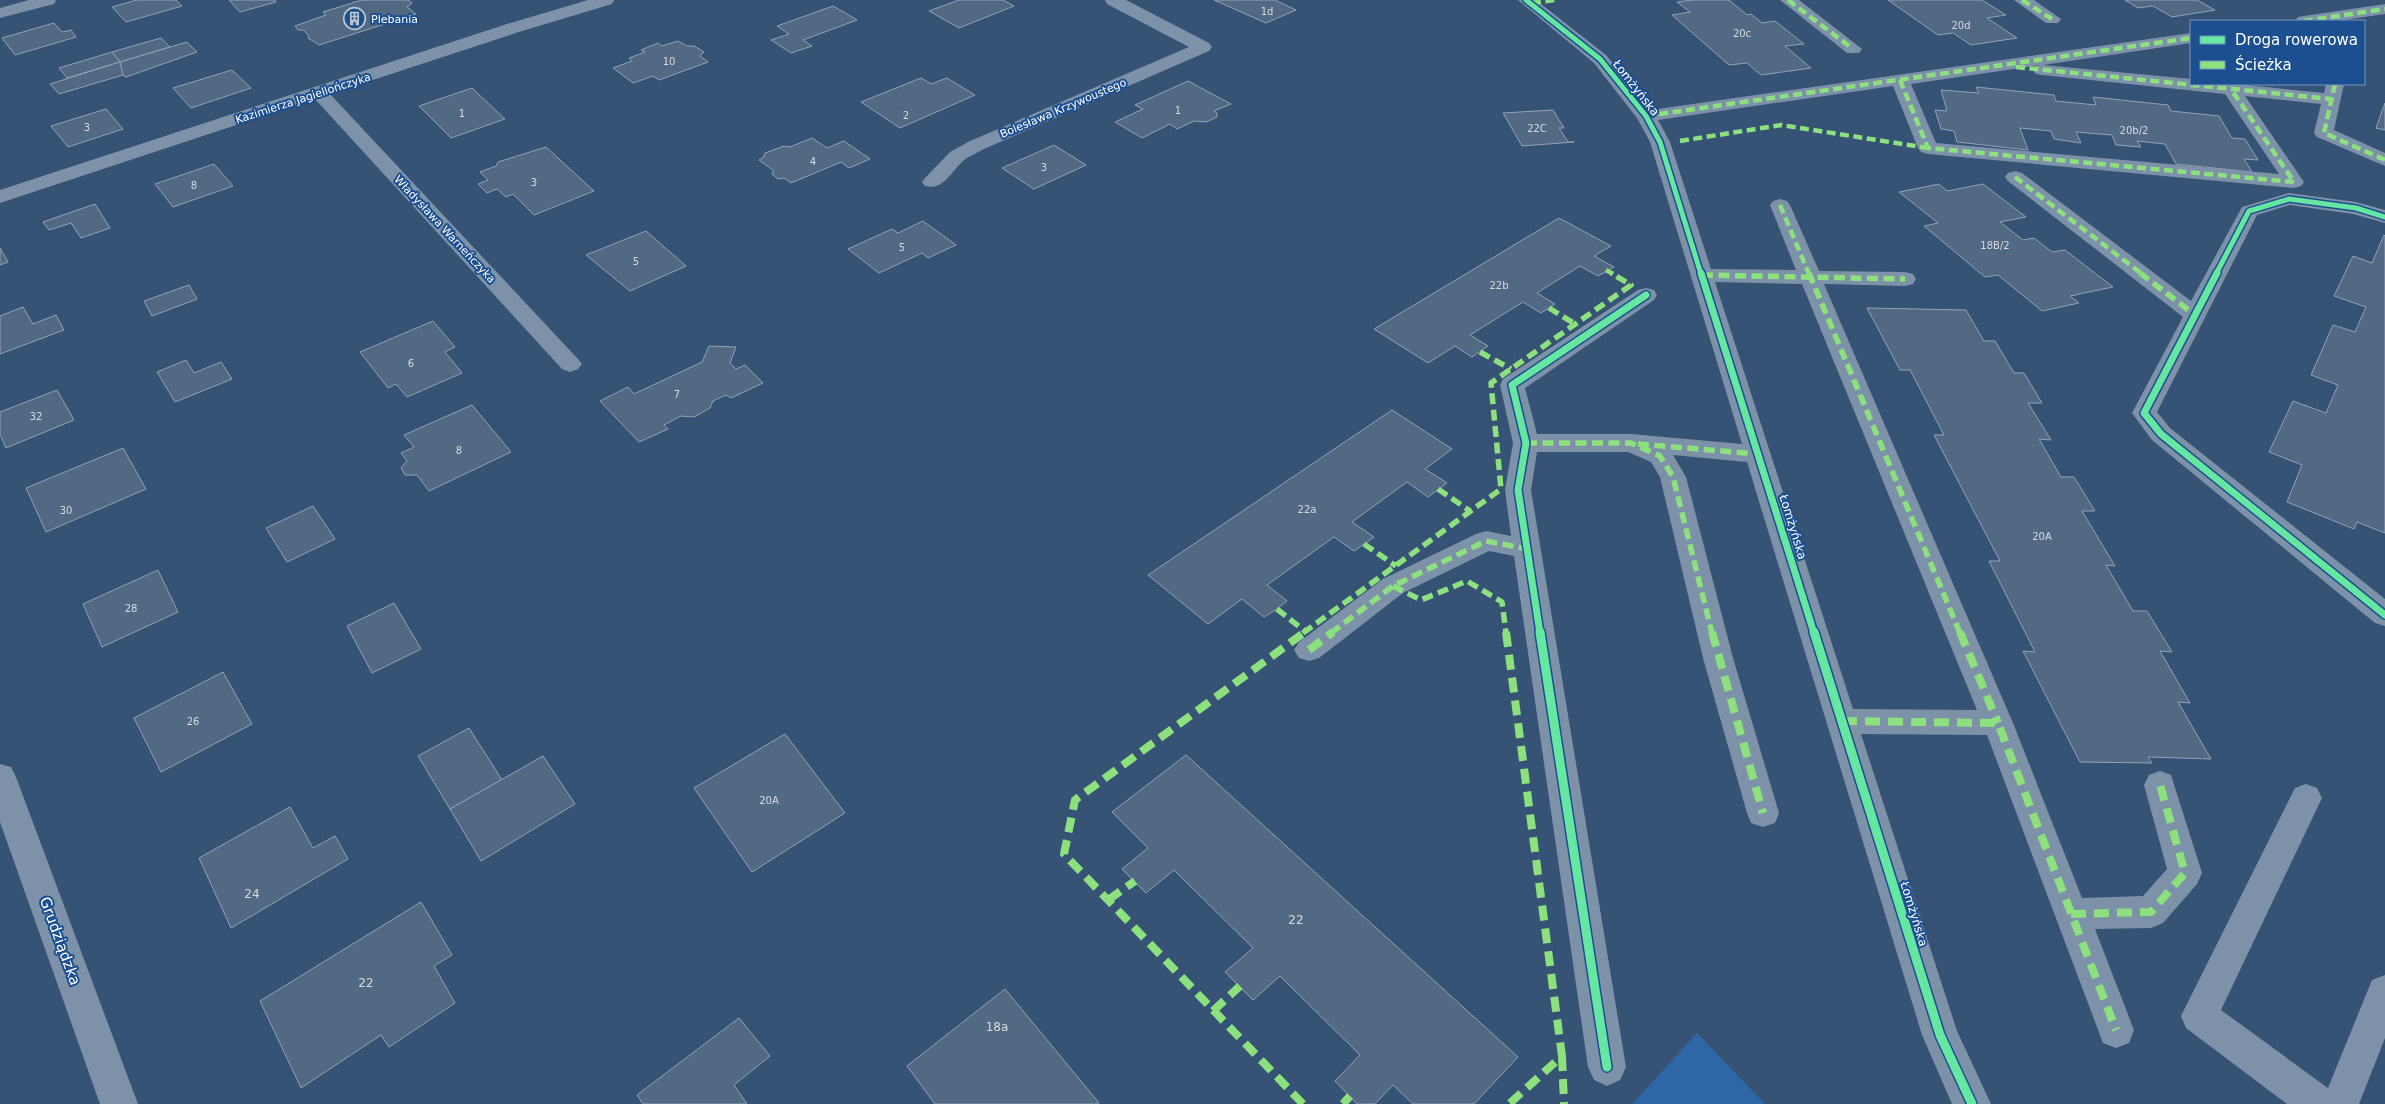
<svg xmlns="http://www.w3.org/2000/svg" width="2385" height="1104" viewBox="0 0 2385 1104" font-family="'DejaVu Sans',sans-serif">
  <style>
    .green { fill: #2f66a5 }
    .building { fill: #526984; stroke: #92a2b6 }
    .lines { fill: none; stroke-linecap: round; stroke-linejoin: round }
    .minor { fill: #7d92a8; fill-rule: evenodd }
    .quiet-far2 { stroke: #8de07e; stroke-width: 4.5; stroke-dasharray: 9 4.5; stroke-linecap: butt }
    .quiet-far1 { stroke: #8de07e; stroke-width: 5.5; stroke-dasharray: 11 5.5; stroke-linecap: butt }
    .quiet { stroke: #8de07e; stroke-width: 8; stroke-dasharray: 15 8; stroke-linecap: butt }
    .cycleway-far2-casing { stroke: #1b4f8f; stroke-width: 8 }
    .cycleway-far1-casing { stroke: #1b4f8f; stroke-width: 10 }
    .cycleway-casing { stroke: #1b4f8f; stroke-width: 12 }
    .cycleway-far2 { stroke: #66e7a1; stroke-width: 5 }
    .cycleway-far1 { stroke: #66e7a1; stroke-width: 7 }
    .cycleway { stroke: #66e7a1; stroke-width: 9 }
    .labels { text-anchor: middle; stroke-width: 4; stroke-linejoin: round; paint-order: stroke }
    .number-label { font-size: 10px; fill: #d4dae0 }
    .far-poi-label { font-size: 11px; fill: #fff; stroke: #1b4f8f; text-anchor: start }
    .far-street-label { font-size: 11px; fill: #fff; stroke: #1b4f8f }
    .street-label { font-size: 12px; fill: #fff; stroke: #1b4f8f }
    .near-number-label { font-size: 12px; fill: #d4dae0 }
    .near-street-label { font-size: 15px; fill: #fff; stroke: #1b4f8f }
  </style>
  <rect width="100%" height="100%" fill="#365274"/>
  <polygon class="green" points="1697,1033 1765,1104 1632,1104"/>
  <g class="building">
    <polygon points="137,0 176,0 182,6 126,22 112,7"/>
    <polygon points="229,0 275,0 276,2 240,12"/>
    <polygon points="362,0 408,0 412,3 407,7 416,14 319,45 308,38 309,36 303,30 298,30 295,26 326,15 323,12"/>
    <polygon points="959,0 1003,0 1014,6 959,28 929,11"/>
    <polygon points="1214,0 1275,0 1296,10 1266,23"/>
    <polygon points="1692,0 1729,0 1747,15 1751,14 1762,23 1775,21 1804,44 1785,46 1811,68 1761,75 1747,63 1729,65 1672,15 1690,12 1677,2"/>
    <polygon points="1888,0 1982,0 2006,15 1987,18 2017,38 1971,45 1953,33 1938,35"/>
    <polygon points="2125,0 2197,0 2215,10 2172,17 2153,6 2138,8"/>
    <polygon points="833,6 857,20 803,40 812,46 791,53 771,40 789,34 777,26"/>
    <polygon points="54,23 62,32 71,30 76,37 15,55 2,38"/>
    <polygon points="161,38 170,47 120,62 112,52"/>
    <polygon points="678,41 687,46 694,46 704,52 700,56 708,62 659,80 653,76 633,83 613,68 632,61 629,58 645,52 641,50 658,43 662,46"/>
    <polygon points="187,42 197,52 126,77 123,75 120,62"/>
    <polygon points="112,52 120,62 67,78 59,68"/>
    <polygon points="120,62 123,75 59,94 50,84"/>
    <polygon points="232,70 251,88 191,108 173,88"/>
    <polygon points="921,78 931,84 947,78 975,95 900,128 861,102"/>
    <polygon points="1188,81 1231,104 1214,111 1217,113 1217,117 1206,122 1194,121 1177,129 1170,124 1142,138 1115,122 1143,109 1135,105"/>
    <polygon points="1976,87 2054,95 2056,101 2096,105 2093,97 2168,105 2171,111 2219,116 2232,138 2245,139 2258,160 2244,159 2252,172 2176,164 2165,144 2137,141 2141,147 2116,145 2112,135 2076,132 2081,143 2054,139 2051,131 2020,128 2028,150 1957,142 1954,131 1941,129 1935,110 1947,111 1941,90 1979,93"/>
    <polygon points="472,88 505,119 451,138 419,106"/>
    <polygon points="2385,103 2385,130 2376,128"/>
    <polygon points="106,109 123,129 68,147 51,126"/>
    <polygon points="1553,110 1564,128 1559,128 1568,142 1574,142 1522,146 1503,113"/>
    <polygon points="812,138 827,148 844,141 870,159 849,168 841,162 791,183 784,178 778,179 772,174 774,171 759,160 764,157 765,153 784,146 790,147"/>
    <polygon points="1054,145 1086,165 1034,189 1002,168"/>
    <polygon points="546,147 594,191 534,215 513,194 506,197 497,189 487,193 478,184 488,180 480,172 496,166 498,162"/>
    <polygon points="214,164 233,186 173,207 155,184"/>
    <polygon points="1939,184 1947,191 1983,184 2026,217 2000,222 2023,240 2034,238 2052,252 2065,250 2113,287 2070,296 2079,303 2042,311 1998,275 1985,277 1924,226 1938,223 1899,192"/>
    <polygon points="95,204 110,228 81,238 71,223 49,230 43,222"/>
    <polygon points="1559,218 1611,246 1594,256 1614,267 1598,276 1580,266 1537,293 1555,304 1549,308 1541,313 1523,302 1470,335 1488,346 1472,357 1455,346 1428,363 1374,329"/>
    <polygon points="923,221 956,245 928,258 922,253 879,273 848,249 892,229 898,233"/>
    <polygon points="646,231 686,266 630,291 586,255"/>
    <polygon points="2384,235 2385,236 2385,533 2357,522 2354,529 2287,502 2302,465 2269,452 2293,401 2326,413 2338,385 2311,375 2333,325 2355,332 2366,307 2334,296 2353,256 2372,263"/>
    <polygon points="0,248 8,262 0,265"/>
    <polygon points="189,285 197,299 152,316 144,301"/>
    <polygon points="23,307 33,324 56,315 64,330 0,354 0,316"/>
    <polygon points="1867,308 1966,310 1984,341 1995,341 2014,373 2024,373 2042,403 2028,403 2051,440 2039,439 2061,477 2074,477 2095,511 2082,511 2115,566 2106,565 2133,611 2147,611 2172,652 2160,651 2190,703 2178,702 2211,759 2148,757 2152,763 2080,762 2023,651 2035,652 1989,561 2000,561 1934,435 1944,435 1910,370 1900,370"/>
    <polygon points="433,321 455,347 445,352 462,373 407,397 396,384 388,388 360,352"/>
    <polygon points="709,346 736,347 730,363 736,369 745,365 763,383 731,398 726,395 713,401 710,408 694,417 681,416 664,425 668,429 639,442 600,401 628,387 634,394 702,362"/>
    <polygon points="186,360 194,373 221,362 232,379 175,402 157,372"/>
    <polygon points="57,390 74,420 6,448 0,434 0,412"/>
    <polygon points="472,405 511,452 429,491 417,475 405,475 401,468 407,461 401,453 414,447 404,435"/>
    <polygon points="1392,410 1452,449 1425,469 1447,483 1428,497 1407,482 1352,522 1374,537 1354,551 1334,537 1267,585 1287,601 1277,609 1264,617 1242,599 1208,624 1148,575"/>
    <polygon points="123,448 146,489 46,532 26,488"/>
    <polygon points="313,506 335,539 287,562 266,528"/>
    <polygon points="158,570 178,612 102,647 83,604"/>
    <polygon points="394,603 421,649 372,673 347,626"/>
    <polygon points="223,672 252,724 161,772 134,718"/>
    <polygon points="469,728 502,780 450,809 418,756"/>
    <polygon points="785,734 845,813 752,872 694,788"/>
    <polygon points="1186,755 1518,1057 1474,1104 1413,1104 1393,1085 1375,1104 1357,1104 1335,1081 1360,1055 1280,976 1253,1000 1225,972 1253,948 1174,870 1146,893 1122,869 1148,848 1112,812"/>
    <polygon points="543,756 575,804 481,861 450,809"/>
    <polygon points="290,807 313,848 335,836 348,859 231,928 199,858"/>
    <polygon points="421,902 452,955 434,966 455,1003 389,1047 381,1035 301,1088 260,1001"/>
    <polygon points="1005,989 1099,1103 1097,1104 935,1104 907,1066"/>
    <polygon points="739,1018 770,1056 734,1085 747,1104 643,1104 637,1095"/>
  </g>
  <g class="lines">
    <g class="minor">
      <polygon points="29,0 56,0 54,4 0,18 0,8"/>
      <polygon points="588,0 614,0 612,4 519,32 330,94 578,359 582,364 578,369 570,372 562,369 315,99 0,203 0,190 507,24"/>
      <path d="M1105,0H1126L1209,43L1212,47L1209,51L984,149C977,153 969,156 963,161C951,172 943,191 925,186L922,182L925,178L950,152L970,141L1189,47L1107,4Z"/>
      <path d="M1518,0H1536L1606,55L1651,110L2191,33V43L2043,65L2191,79V84H2235L2324,93L2326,84H2344L2334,130L2385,153V166L2317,137L2314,133L2321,104L2245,96L2304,182L2301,186L2294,188L1928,154L1921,152L1918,148L1893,86L1658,120L1670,142L1711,269L1796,270L1770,205L1773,201L1780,199L1787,201L1790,205L1819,271L1905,272L1913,274L1916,279L1913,284L1905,286L1824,284L2013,723L2082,898L2143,896L2167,869L2144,785L2149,775L2160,771L2171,775L2202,873L2197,884L2163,923L2151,928L2095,929L2134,1030L2129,1043L2116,1048L2103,1043L1987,735L1861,734L1957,1031L1991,1104H1952L1922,1035L1747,462L1673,455L1686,477L1733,658L1779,813L1775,823L1763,827L1751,823L1747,813L1703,658L1660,477L1651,462L1628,452H1537L1531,490L1626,1067L1620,1080L1607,1086L1594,1080L1588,1067L1514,556L1489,551L1403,593L1319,658L1309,661L1299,658L1294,650L1299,642L1383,579L1476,534L1486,531L1511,536L1505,490L1513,443L1500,385L1503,379L1638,290L1646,288L1654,290L1657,295L1654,300L1525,388L1537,434H1631L1742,444L1650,142L1637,118L1594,63ZM2040,65L2036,66L2033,70L2036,74L2042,75L2225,94L2279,174L1936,143L1911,84ZM1715,282L1802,284L1977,710L1853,709Z"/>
      <polygon points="1780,0 1799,0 1862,49 1859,53 1847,53"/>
      <polygon points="2014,0 2034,0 2061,19 2058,23 2046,23"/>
      <polygon points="2385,4 2385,14 2337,21 2295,21 2298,17 2304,16"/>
      <polygon points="2015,171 2022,173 2191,301 2242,207 2289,193 2356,202 2385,210 2385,223 2353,214 2290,205 2257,215 2157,412 2170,428 2385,599 2385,626 2375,623 2152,440 2132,413 2183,317 2008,181 2005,177 2008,173"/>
      <polygon points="0,764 11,767 16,777 138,1104 100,1104 0,822"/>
      <polygon points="2306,784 2317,788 2322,798 2221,1010 2328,1088 2372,980 2385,975 2385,1038 2359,1104 2287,1104 2186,1028 2181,1016 2295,788"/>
    </g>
    <g class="quiet-far2">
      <polyline points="1788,0 1853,49"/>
      <polyline points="2022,0 2052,19"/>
      <polyline points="1532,3 1555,0"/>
      <polyline points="2304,21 2385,9"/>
      <polyline points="2016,67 2331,99"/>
      <polyline points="1900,80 1928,148 2294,182 2231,89"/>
      <polyline points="2335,84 2324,133 2385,160"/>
      <polyline points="1646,116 2191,38"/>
      <polyline points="1680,141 1781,125 1928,148"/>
      <polyline points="2015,177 2142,274"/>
      <polyline points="1780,205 1809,274"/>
      <polyline points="1606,270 1613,274"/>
    </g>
    <g class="quiet-far1">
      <polyline points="1809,273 1960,633"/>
      <polyline points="2140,273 2195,315"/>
      <polyline points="1702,275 1905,279"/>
      <polyline points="1549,308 1575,324"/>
      <polyline points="1480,352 1511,369"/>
      <polyline points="1526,443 1631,443 1660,456 1673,477 1712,633"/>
      <polyline points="1638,444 1758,454"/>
      <polyline points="1438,489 1470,511"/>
      <polyline points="1364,544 1396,566"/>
      <polyline points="1393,586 1421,600 1467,581 1502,602 1506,633"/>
      <polyline points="1277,609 1306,632"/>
      <polyline points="1303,633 1501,489 1491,383 1631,285 1611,273"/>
      <polyline points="1331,633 1393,586 1486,541 1528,549"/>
    </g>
    <g class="quiet">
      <polyline points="1506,632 1562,1056 1509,1104"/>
      <polyline points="1712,632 1763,813"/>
      <polyline points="1960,632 1998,723"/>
      <polyline points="1309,650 1333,632"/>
      <polyline points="1842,721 1998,723 2116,1030"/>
      <polyline points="1108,900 1135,881"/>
      <polyline points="2071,914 2151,912 2185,873 2160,785"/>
      <polyline points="1213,1011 1240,986"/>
      <polyline points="1562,1056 1564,1104"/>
      <polyline points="1303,1104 1064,854 1075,800 1305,632"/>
      <polyline points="1343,1104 1350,1096"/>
    </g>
    <defs>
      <g id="cycleway-far2">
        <polyline points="1526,0 1600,59 1646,116 1660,142 1701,274"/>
        <polyline points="2216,274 2249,211 2289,199 2356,208 2385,217"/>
      </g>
      <g id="cycleway-far1">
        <polyline points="1701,273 1814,633"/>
        <polyline points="2217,273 2144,413 2161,434 2385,615"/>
        <polyline points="1540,633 1518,490 1526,443 1512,385 1646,295"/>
      </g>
      <g id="cycleway">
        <polyline points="1540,632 1607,1067"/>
        <polyline points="1814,632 1940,1035 1972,1104"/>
      </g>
    </defs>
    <use href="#cycleway-far2" class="cycleway-far2-casing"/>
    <use href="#cycleway-far1" class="cycleway-far1-casing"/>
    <use href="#cycleway" class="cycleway-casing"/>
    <use href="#cycleway-far2" class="cycleway-far2"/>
    <use href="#cycleway-far1" class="cycleway-far1"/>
    <use href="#cycleway" class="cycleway"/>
  </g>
  <defs>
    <symbol id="building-ring" viewBox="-11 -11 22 22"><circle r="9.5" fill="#1b4f8f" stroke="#b9c2ce" stroke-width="1.5"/><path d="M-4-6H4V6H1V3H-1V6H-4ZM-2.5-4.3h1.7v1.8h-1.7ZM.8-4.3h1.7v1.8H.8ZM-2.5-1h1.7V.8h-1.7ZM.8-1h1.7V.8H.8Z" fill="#b9c2ce"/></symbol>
  </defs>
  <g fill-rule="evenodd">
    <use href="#building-ring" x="342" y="6" width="25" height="25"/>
  </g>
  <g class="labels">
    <g class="number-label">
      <text x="1267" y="15">1d</text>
      <text x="1961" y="29">20d</text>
      <text x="1742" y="37">20c</text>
      <text x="669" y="65">10</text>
      <text x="1178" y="114">1</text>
      <text x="462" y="117">1</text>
      <text x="906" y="119">2</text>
      <text x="87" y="131">3</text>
      <text x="1537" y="132">22C</text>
      <text x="2134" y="134">20b/2</text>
      <text x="813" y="165">4</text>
      <text x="1044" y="171">3</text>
      <text x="534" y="186">3</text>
      <text x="194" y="189">8</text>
      <text x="1995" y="249">18B/2</text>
      <text x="902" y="251">5</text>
      <text x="636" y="265">5</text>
      <text x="1499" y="289">22b</text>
      <text x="411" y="367">6</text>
      <text x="677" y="398">7</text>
      <text x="36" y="420">32</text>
      <text x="459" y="454">8</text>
      <text x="1307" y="513">22a</text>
      <text x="66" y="514">30</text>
      <text x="2042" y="540">20A</text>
      <text x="131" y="612">28</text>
      <text x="193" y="725">26</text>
      <text x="769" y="804">20A</text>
    </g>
    <g class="far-poi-label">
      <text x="371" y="23">Plebania</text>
    </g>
    <g class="far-street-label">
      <text transform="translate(303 98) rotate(-18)" y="4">Kazimierza Jagiellończyka</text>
      <text transform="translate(1063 108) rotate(-23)" y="4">Bolesława Krzywoustego</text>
      <text transform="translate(445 229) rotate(47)" y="4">Władysława Warneńczyka</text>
    </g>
    <g class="street-label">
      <text transform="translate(1636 88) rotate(52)" y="4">Łomżyńska</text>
      <text transform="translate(1793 527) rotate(73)" y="4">Łomżyńska</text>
      <text transform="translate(1914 914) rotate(73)" y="4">Łomżyńska</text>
    </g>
    <g class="near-number-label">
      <text x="252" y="898">24</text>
      <text x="1296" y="924">22</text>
      <text x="366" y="987">22</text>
      <text x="997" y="1031">18a</text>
    </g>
    <g class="near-street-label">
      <text transform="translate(60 941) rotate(70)" y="5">Grudziądzka</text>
    </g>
  </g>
  <rect x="2190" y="20" width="175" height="65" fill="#1b4f8f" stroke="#7695bc"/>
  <rect x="2200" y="36" width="25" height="8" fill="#66e7a1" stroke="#7695bc"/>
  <text x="2235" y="45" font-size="15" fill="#ffffff">Droga rowerowa</text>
  <rect x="2200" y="61" width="25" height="8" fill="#8de07e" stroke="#7695bc"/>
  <text x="2235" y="70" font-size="15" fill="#ffffff">Ścieżka</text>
</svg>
